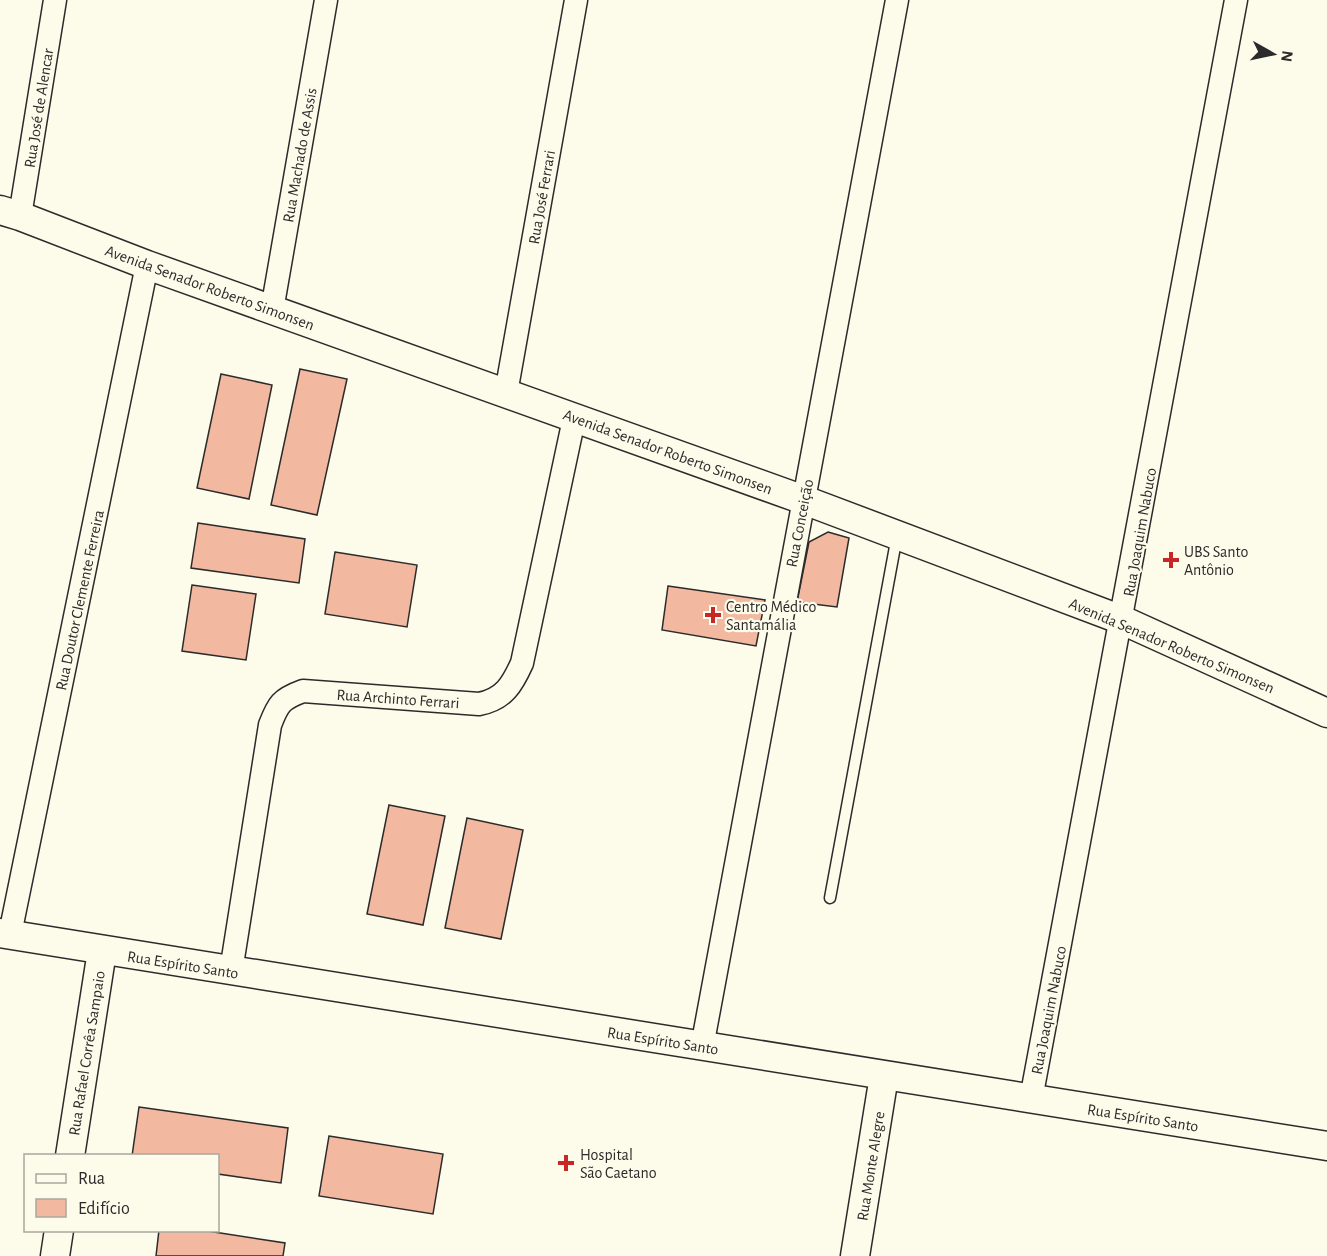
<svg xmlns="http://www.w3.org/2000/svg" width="1327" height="1256" viewBox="0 0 1327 1256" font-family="'Alegreya Sans',sans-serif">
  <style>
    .building { fill: #f2b8a0; stroke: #2b2b2b; stroke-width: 1.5 }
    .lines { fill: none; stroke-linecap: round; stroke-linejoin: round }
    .service-casing { stroke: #2b2b2b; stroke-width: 13 }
    .minor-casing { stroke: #2b2b2b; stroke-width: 25 }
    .tertiary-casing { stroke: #2b2b2b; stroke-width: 31 }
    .service { stroke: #fdfbea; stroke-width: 10 }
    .minor { stroke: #fdfbea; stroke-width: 22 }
    .tertiary { stroke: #fdfbea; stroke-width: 28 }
    .poi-dot { fill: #c62828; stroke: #fdfbea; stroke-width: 2 }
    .labels { text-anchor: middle; stroke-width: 4.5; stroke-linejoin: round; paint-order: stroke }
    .street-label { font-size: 16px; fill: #2b2b2b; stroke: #fdfbea }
    .poi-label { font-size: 16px; fill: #2b2b2b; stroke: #fdfbea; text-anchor: start }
  </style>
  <rect width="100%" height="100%" fill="#fdfbea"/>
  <g class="building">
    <polygon points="300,369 347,379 317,515 271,505"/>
    <polygon points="221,374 272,385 249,499 197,488"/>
    <polygon points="198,523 305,539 299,583 191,568"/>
    <polygon points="828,532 849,538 837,607 797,602 809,542"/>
    <polygon points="335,552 417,565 407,627 325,614"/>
    <polygon points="192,585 256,594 246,660 182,651"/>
    <polygon points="668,586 765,600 756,646 662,630"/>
    <polygon points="389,805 445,816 423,925 367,914"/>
    <polygon points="467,818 523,830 501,939 445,928"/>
    <polygon points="139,1107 288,1128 281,1183 218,1174 218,1156 132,1156"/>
    <polygon points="329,1136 443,1154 433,1214 319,1196"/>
    <polygon points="159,1230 201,1230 285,1243 283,1256 156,1256"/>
  </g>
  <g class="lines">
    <defs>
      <polyline id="service" points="830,898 897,536"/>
      <g id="minor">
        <polyline points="20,216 55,0"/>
        <polyline points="272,310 326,0"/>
        <polyline points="506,393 576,0"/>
        <polyline points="10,934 147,265"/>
        <path d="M231,971L270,725C278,704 281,699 303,691L479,704C504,699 512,685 522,663L574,419"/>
        <polyline points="702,1047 897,0"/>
        <polyline points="1031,1099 1236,0"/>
      </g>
      <g id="tertiary">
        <polyline points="0,210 20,216 147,265 804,500 1122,620 1327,713"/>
        <polyline points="0,933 1327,1146"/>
        <polyline points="70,1156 102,951"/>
        <polyline points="55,1256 59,1230"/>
        <polyline points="855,1256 884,1076"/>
      </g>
    </defs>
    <use href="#service" class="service-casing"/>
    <use href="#minor" class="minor-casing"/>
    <use href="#tertiary" class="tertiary-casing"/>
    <use href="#service" class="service"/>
    <use href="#minor" class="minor"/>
    <use href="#tertiary" class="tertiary"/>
  </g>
  <g class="poi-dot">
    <path d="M1168 551h6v6h6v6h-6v6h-6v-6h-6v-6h6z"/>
    <path d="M710 606h6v6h6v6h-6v6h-6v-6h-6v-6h6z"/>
    <path d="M563 1154h6v6h6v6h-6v6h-6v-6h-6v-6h6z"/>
  </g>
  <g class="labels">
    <g class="street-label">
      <text transform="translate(38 108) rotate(-81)" y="6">Rua José de Alencar</text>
      <text transform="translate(299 155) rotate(-80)" y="6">Rua Machado de Assis</text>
      <text transform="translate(541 197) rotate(-80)" y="6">Rua José Ferrari</text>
      <text transform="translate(210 287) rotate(20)" y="6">Avenida Senador Roberto Simonsen</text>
      <text transform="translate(668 451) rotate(20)" y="6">Avenida Senador Roberto Simonsen</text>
      <text transform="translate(799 523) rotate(-79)" y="6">Rua Conceição</text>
      <text transform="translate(1139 532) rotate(-80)" y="6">Rua Joaquim Nabuco</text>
      <text transform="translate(79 600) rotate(-78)" y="6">Rua Doutor Clemente Ferreira</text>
      <text transform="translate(1172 645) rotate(23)" y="6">Avenida Senador Roberto Simonsen</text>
      <text transform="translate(398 698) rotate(4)" y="6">Rua Archinto Ferrari</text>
      <text transform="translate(183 964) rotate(9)" y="6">Rua Espírito Santo</text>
      <text transform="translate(1048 1010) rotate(-79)" y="6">Rua Joaquim Nabuco</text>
      <text transform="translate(663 1040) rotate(9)" y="6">Rua Espírito Santo</text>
      <text transform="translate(86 1053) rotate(-81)" y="6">Rua Rafael Corrêa Sampaio</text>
      <text transform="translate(1143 1117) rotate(9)" y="6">Rua Espírito Santo</text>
      <text transform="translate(870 1166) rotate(-81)" y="6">Rua Monte Alegre</text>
    </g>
    <g class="poi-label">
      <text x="1184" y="557">UBS Santo<tspan x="1184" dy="18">Antônio</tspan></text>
      <text x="726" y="612">Centro Médico<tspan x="726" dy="18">Santamália</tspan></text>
      <text x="580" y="1160">Hospital<tspan x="580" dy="18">São Caetano</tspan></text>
    </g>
  </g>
  <rect x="24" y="1154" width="195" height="78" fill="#fdfbea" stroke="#a9a89e" stroke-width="1.5"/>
  <rect x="36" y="1174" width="30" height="9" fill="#fdfbea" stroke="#a9a89e" stroke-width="1.5"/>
  <text x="78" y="1184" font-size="18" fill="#2b2b2b">Rua</text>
  <rect x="36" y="1199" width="30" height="18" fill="#f2b8a0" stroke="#a9a89e" stroke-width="1.5"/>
  <text x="78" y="1214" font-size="18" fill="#2b2b2b">Edifício</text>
  <g transform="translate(1273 54) rotate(99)" stroke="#fdfbea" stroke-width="4.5" paint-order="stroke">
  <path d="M0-4.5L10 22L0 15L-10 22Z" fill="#2b2b2b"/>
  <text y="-9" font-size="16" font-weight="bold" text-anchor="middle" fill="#2b2b2b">N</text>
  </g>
</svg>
